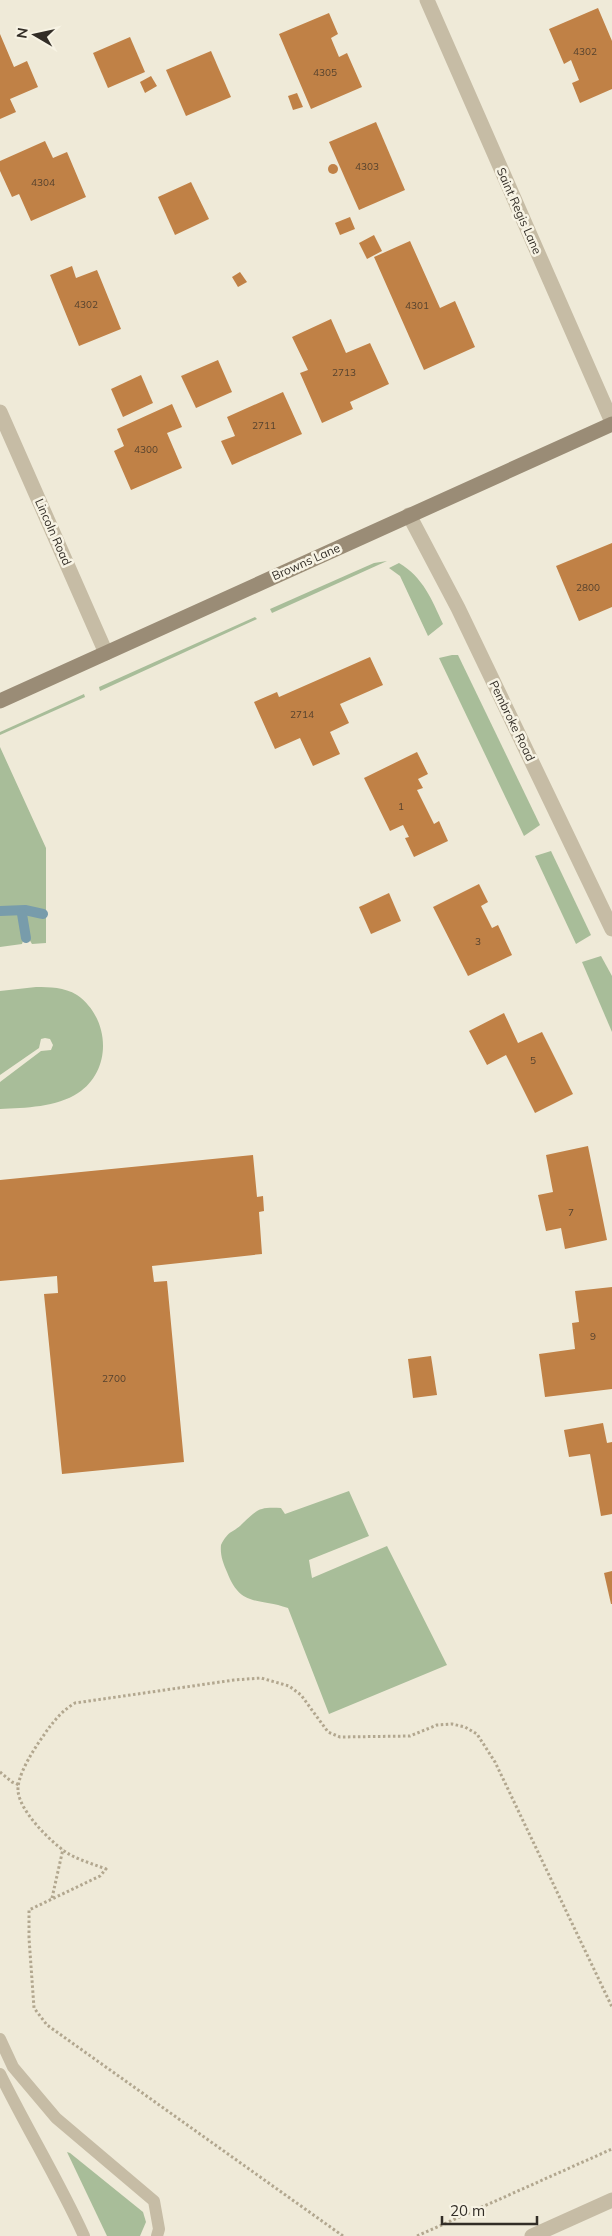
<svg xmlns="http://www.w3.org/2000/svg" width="612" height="2236" viewBox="0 0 612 2236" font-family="Mulish,sans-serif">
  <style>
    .green { fill: #a8bd99 }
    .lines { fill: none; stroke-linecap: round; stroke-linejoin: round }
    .stream { stroke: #789cab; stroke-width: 10 }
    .building { fill: #c08146 }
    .path { stroke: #b2a78f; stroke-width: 3; stroke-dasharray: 2.5 2.5; stroke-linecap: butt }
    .lane { stroke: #c6bca5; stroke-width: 12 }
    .street { stroke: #c6bca5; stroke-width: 15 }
    .secondary { stroke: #9a8c76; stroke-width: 15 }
    .labels { text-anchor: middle; stroke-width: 5; stroke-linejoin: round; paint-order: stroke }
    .number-label { font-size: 10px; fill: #56422e }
    .street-label { font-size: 12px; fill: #322d26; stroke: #f7f3e4 }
  </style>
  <rect width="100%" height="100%" fill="#efead8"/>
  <g class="green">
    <polygon points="387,561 272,613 270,609 374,563"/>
    <path d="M399,563C423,577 432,600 443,624L428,636L400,576L389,568Z"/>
    <polygon points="255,617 257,619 100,691 99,687"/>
    <polygon points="452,655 458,655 540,825 524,836 439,658"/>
    <polygon points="84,694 85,697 0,735 0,732"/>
    <path d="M0,747L46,848V943L32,944C27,936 22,921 27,913L36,915L42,919L45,914L43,910L0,909Z"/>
    <polygon points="551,851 591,935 576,944 535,856"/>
    <polygon points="0,913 20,913 24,938 22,944 0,947"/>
    <polygon points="601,956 612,976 612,1032 582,962"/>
    <path d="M36,987C50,987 64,987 77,995C110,1018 113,1070 78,1093C57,1107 25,1108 0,1109V1082L41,1051L51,1050L53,1045L50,1039L45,1038L41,1039L39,1048L0,1075V991Z"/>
    <path d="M349,1491L369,1536L309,1560L312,1578L387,1546L447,1665L329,1714L288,1608C257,1597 241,1608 227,1572C223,1563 220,1555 221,1545C229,1529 234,1533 243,1523C258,1509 259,1507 281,1508L285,1514Z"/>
    <polygon points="67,2152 70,2153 143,2212 146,2222 140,2236 107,2236"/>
  </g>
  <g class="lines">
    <g class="stream">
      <polyline points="0,911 25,910 43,914"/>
      <polyline points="22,914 26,938"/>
    </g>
  </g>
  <g class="building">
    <polygon points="598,8 612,41 612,89 580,103 572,83 579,80 571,60 564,64 549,29"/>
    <polygon points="329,13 338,34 331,38 339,57 347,53 362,87 311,109 279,34"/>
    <polygon points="0,34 14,67 27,61 38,87 10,99 16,112 0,119"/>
    <polygon points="130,37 145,72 108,88 93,53"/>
    <polygon points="211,51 231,97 186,116 166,70"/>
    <polygon points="151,76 157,86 145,93 140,82"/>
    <polygon points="297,93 303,107 293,110 288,96"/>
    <polygon points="376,122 405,190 359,210 329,142"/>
    <polygon points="45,141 53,158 67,152 86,197 31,221 19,194 12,197 0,171 0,161"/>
    <circle cx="333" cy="169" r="5"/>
    <polygon points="191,182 209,219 175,235 158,197"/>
    <polygon points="350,217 355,229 340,235 335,223"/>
    <polygon points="374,235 382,251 367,259 359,243"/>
    <polygon points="410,241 440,308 455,301 475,347 424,370 374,257"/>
    <polygon points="72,266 76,278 97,270 121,329 79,346 50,275"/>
    <polygon points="240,272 247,282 238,287 232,277"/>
    <polygon points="331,319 346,353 370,343 389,384 350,402 353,409 322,423 300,373 308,370 292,337"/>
    <polygon points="218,360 232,392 196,408 181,376"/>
    <polygon points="141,375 153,403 123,417 111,389"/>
    <polygon points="283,392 302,434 232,465 221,441 235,436 227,417"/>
    <polygon points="172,404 182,427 167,433 182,468 131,490 114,451 124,446 117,429"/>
    <polygon points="612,543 612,607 579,621 556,566"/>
    <polygon points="370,657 383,685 340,704 349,723 330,732 340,754 313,766 300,738 275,749 254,702 277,692 279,697"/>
    <polygon points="417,752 428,774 418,779 423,788 417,790 434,824 439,821 448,841 414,857 405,838 409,837 403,825 390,831 364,778"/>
    <polygon points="479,884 488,902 481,906 492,928 498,925 512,955 468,976 433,907"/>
    <polygon points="389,893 401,921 371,934 359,907"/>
    <polygon points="504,1013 518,1043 542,1032 573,1094 535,1113 506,1055 487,1065 469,1031"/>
    <polygon points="588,1146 607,1240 565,1249 561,1228 546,1231 538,1195 553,1192 546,1155"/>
    <polygon points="253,1155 257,1197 263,1196 264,1211 259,1212 262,1254 152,1266 154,1282 167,1281 184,1462 62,1474 44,1294 58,1293 57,1276 0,1281 0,1180"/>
    <polygon points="612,1287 612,1389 545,1397 539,1354 575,1349 572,1323 579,1322 575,1291"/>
    <polygon points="431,1356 437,1395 413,1398 408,1359"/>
    <polygon points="603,1423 607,1443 612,1442 612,1514 601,1516 590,1454 569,1457 564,1430"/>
    <polygon points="612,1571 612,1604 611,1604 604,1573"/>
  </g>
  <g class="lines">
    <g class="path">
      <polyline points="0,1772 12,1782 19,1785"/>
      <polyline points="52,1898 63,1849"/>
      <path d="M343,2236L47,2025L34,2008L29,1938V1910L100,1876L106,1869C93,1864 79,1860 67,1853C51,1842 20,1812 18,1791C17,1777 30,1756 37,1745C48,1729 58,1713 75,1703L234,1680L261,1678L289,1686L301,1695L328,1732L340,1737L410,1736L437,1725L452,1724L465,1727L477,1734L495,1762L612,2007"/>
      <polyline points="417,2236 612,2149"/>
    </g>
    <g class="lane">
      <polyline points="0,2039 13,2067 56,2118 154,2201 159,2229 157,2236"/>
      <path d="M0,2074C27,2129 59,2181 84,2236"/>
    </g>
    <g class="street">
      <polyline points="427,0 612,422"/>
      <polyline points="0,412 106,653"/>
      <polyline points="409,515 458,608 612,929"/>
      <polyline points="532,2236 612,2200"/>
    </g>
    <polyline class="secondary" points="0,701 612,424"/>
  </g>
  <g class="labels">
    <g class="number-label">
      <text x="585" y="55">4302</text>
      <text x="325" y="76">4305</text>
      <text x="367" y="170">4303</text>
      <text x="43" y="186">4304</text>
      <text x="86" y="308">4302</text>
      <text x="417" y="309">4301</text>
      <text x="344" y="376">2713</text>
      <text x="264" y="429">2711</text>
      <text x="146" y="453">4300</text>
      <text x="588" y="591">2800</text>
      <text x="302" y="718">2714</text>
      <text x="401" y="810">1</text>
      <text x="478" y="945">3</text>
      <text x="533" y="1064">5</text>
      <text x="571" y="1216">7</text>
      <text x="593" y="1340">9</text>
      <text x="114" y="1382">2700</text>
    </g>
    <g class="street-label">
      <text transform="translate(519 211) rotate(66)" y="4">Saint Regis Lane</text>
      <text transform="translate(53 532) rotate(66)" y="4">Lincoln Road</text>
      <text transform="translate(306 562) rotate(-24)" y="4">Browns Lane</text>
      <text transform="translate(512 721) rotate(64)" y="4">Pembroke Road</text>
    </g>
  </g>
  <g transform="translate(35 35) rotate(279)" stroke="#f7f3e4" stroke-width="4" paint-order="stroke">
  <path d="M0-4L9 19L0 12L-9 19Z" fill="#322d26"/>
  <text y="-8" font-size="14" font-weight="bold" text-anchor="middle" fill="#322d26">N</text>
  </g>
  <path d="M442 2216v8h95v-8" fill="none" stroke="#322d26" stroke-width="2.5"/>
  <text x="450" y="2216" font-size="15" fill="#322d26" stroke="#f7f3e4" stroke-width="4" paint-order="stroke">20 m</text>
</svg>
